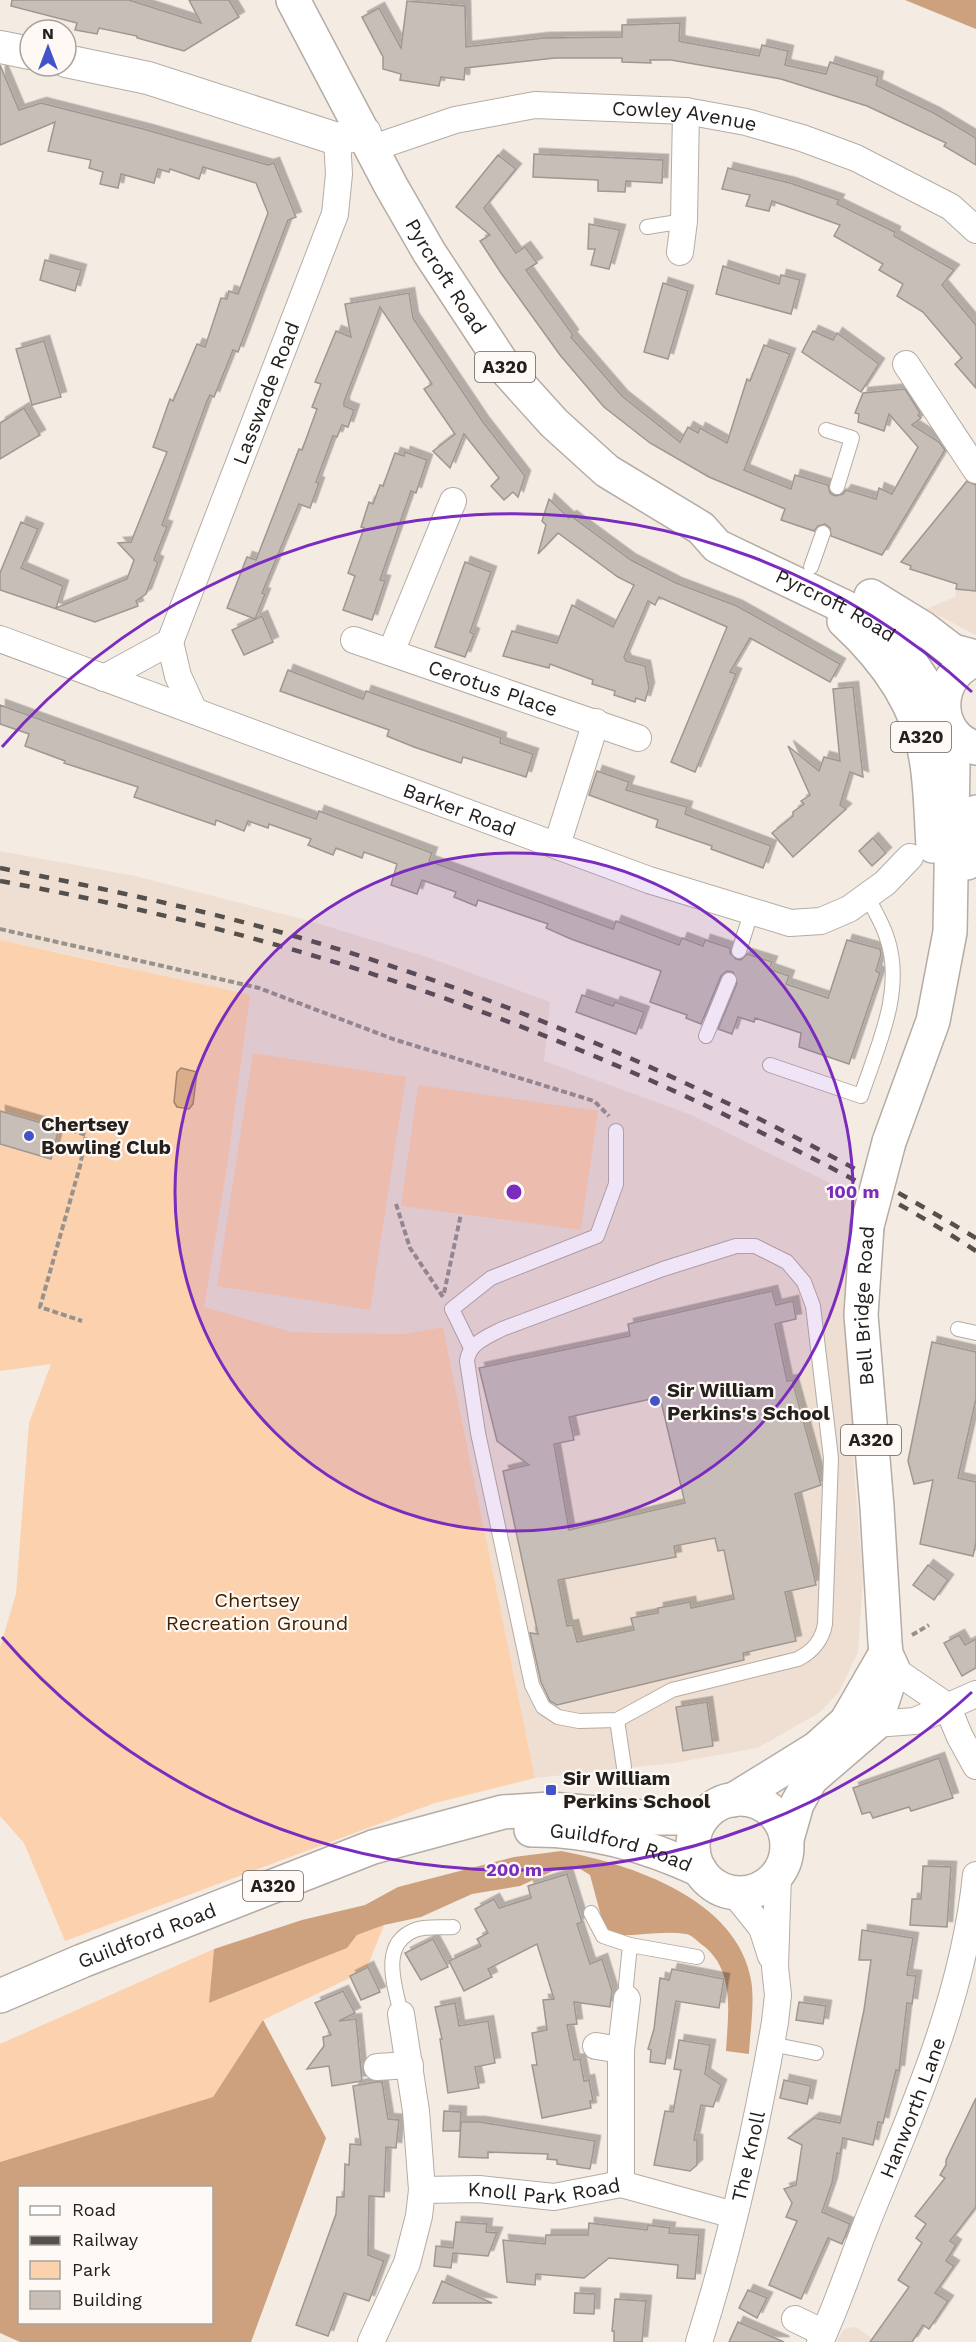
<svg xmlns="http://www.w3.org/2000/svg" width="976" height="2342" viewBox="0 0 976 2342" font-family="'Work Sans',sans-serif">
  <style>
    .built { fill: #eedfd2 }
    .green { fill: #fcd1ae }
    .forest { fill: #cda17d; fill-rule: evenodd }
    .water { fill: #daae8a; stroke: #a38369; stroke-width: 1.5 }
    .building { fill: #c7beb7; stroke: #9f9790; stroke-width: 1.5; fill-rule: evenodd; filter: url(#shadow) }
    .lines { fill: none; stroke-linecap: round; stroke-linejoin: round }
    .service-casing { stroke: #b5aca5; stroke-width: 16 }
    .minor-casing { stroke: #b5aca5; stroke-width: 28 }
    .tertiary-casing { stroke: #b5aca5; stroke-width: 34 }
    .primary-casing { stroke: #b5aca5; stroke-width: 36 }
    .path { stroke: #98928c; stroke-width: 4; stroke-dasharray: 6 3; stroke-linecap: butt }
    .service { stroke: #fff; stroke-width: 14 }
    .minor { stroke: #fff; stroke-width: 26 }
    .tertiary { stroke: #fff; stroke-width: 32 }
    .primary { stroke: #fff; stroke-width: 33 }
    .rail { stroke: #55504c; stroke-width: 4.5; stroke-dasharray: 10 10; stroke-linecap: butt }
    .primary-bridge-casing { stroke: #b5aca5; stroke-width: 36; stroke-linecap: butt }
    .primary-bridge { stroke: #fff; stroke-width: 33 }
    .ring { fill: none; stroke: #7b2cbf; stroke-width: 3 }
    .poi-dot { fill: #4053c7; stroke: #fef9f4; stroke-width: 2 }
    .labels { text-anchor: middle; stroke-width: 4.5; stroke-linejoin: round; paint-order: stroke }
    .shield { fill: #fef9f4; stroke: #65615e; stroke-width: 1.5 }
    .shield-label { font-size: 18px; font-weight: bold; fill: #23201d }
    .street-label { font-size: 20px; fill: #23201d; stroke: #fef9f4 }
    .poi-label { font-size: 20px; font-weight: bold; fill: #23201d; stroke: #fef9f4; text-anchor: start }
    .park-label { font-size: 20px; fill: #402305; stroke: #fef9f4 }
    .centre { fill: #7b2cbf; stroke: #fef9f4; stroke-width: 3 }
    .ring-label { font-size: 18px; text-anchor: middle; font-weight: bold; fill: #7b2cbf; stroke: #fef9f4; stroke-width: 4.5; stroke-linejoin: round; paint-order: stroke }
  </style>
  <defs>
    <filter id="shadow"><feDropShadow dx="5.5" dy="-5.5" stdDeviation="0" flood-color="#0004"/></filter>
  </defs>
  <rect width="100%" height="100%" fill="#f4ebe3"/>
  <g class="built">
    <polygon points="972,476 976,483 976,635 926,609 955,597 966,531 938,515"/>
    <polygon points="0,851 135,876 310,921 430,958 550,1002 544,1061 689,1114 863,1199 848,1329 854,1468 863,1578 858,1652 839,1692 819,1713 757,1748 674,1763 535,1778 443,1327 403,1334 292,1332 203,1307 227,1167 126,967 0,940"/>
    <polygon points="854,2327 859,2329 877,2342 836,2342 844,2329"/>
  </g>
  <g class="green">
    <polygon points="0,940 250,995 227,1167 204,1307 292,1332 403,1334 443,1327 535,1778 435,1803 65,1941 24,1843 0,1816 0,1647 16,1594 29,1423 51,1364 0,1371"/>
    <polygon points="253,1053 406,1077 370,1310 217,1286"/>
    <polygon points="418,1085 598,1111 581,1230 401,1206"/>
    <polygon points="384,1925 366,1970 263,2020 213,2097 0,2162 0,2044 214,1949 210,2003 347,1948 357,1935"/>
  </g>
  <g class="forest">
    <polygon points="905,0 976,0 976,29"/>
    <path d="M561,1851C631,1864 737,1899 751,1980C755,2003 750,2031 749,2054L726,2051C728,2013 736,1969 701,1944C696,1940 692,1935 686,1934C661,1930 636,1937 611,1935L601,1916L590,1875L577,1867L555,1870L520,1886L472,1894L421,1917L384,1925L357,1935L347,1948L209,2003L214,1949L302,1920L365,1905L398,1887L514,1857Z"/>
    <path d="M263,2020L326,2138L251,2342H20L0,2333V2162L213,2097ZM20,2188H212V2322H20Z"/>
  </g>
  <polygon class="water" points="181,1068 197,1072 193,1104 189,1109 177,1107 174,1102 177,1072"/>
  <g class="building">
    <polygon points="12,0 129,0 201,23 189,0 229,0 239,17 184,51 137,38 137,36 99,28 97,34 75,30 77,23 11,6"/>
    <polygon points="407,1 465,6 466,47 543,38 622,37 622,25 680,23 679,41 683,42 759,56 762,45 788,51 785,65 826,74 830,62 878,77 876,85 934,113 976,138 976,165 944,146 946,143 867,106 781,79 671,60 650,60 651,63 622,62 622,58 555,58 465,68 464,80 441,77 439,86 400,80 401,74 383,69 383,57 362,17 379,8 401,48"/>
    <polygon points="0,65 19,110 41,103 147,130 268,165 274,163 296,217 288,220 238,352 233,350 214,397 210,395 207,401 162,525 167,527 154,560 158,562 146,594 136,601 138,606 95,622 0,590 0,573 21,522 38,529 21,568 63,586 56,608 127,579 134,560 118,543 131,542 167,452 153,447 170,399 173,401 197,344 205,347 221,298 227,299 229,291 238,294 268,213 256,183 203,167 199,179 170,169 169,172 158,169 154,183 121,174 118,188 100,184 103,172 89,168 91,160 48,151 55,122 0,145"/>
    <polygon points="534,154 663,160 662,183 626,181 625,192 598,191 598,180 533,177"/>
    <polygon points="498,155 516,169 484,208 516,253 525,247 537,263 526,270 573,335 571,337 622,396 680,442 688,427 698,433 700,428 727,443 747,379 750,381 764,345 790,354 744,470 791,489 795,475 828,485 830,493 835,496 843,494 846,490 876,499 879,488 892,494 918,447 889,414 884,431 858,422 859,414 855,413 863,393 905,389 920,413 918,415 921,418 912,425 939,442 945,450 882,555 831,536 830,528 825,524 818,526 814,531 781,520 785,509 709,477 650,443 604,407 560,355 501,273 480,241 490,235 456,207"/>
    <polygon points="728,168 790,183 839,200 837,204 895,232 894,236 954,270 942,285 976,325 976,388 955,364 962,358 923,312 897,296 903,284 879,270 883,264 834,236 840,225 772,201 769,211 746,206 750,195 722,189"/>
    <polygon points="589,224 620,230 609,269 591,265 595,249 588,249"/>
    <polygon points="45,260 81,270 75,291 40,280"/>
    <polygon points="723,266 779,284 781,275 800,280 791,314 716,294"/>
    <polygon points="663,283 688,291 668,359 644,352"/>
    <polygon points="409,293 413,318 483,422 525,476 518,497 513,492 504,500 491,486 499,478 464,434 450,468 433,451 455,434 424,389 432,384 380,307 344,402 344,406 354,410 348,427 342,425 337,437 333,436 316,482 319,483 310,508 299,504 262,593 265,594 255,619 227,608 247,557 256,560 299,449 302,450 317,409 312,407 321,384 315,382 336,331 351,337 345,304"/>
    <polygon points="813,331 833,340 837,333 879,364 861,392 802,352"/>
    <polygon points="44,341 61,397 32,405 16,349"/>
    <polygon points="24,408 40,435 0,459 0,423"/>
    <polygon points="405,452 427,460 416,493 411,491 380,580 385,581 372,620 343,610 355,576 348,573 364,528 361,527 369,502 373,504 380,485 383,486 395,453 404,456"/>
    <polygon points="967,481 976,485 976,591 956,589 957,584 910,569 911,566 901,562"/>
    <polygon points="549,499 569,518 571,516 631,560 676,583 737,606 840,664 830,682 750,638 730,672 736,674 695,772 671,762 727,627 659,597 655,605 648,601 624,657 626,661 645,666 649,688 645,701 636,698 635,702 614,695 615,691 592,684 593,680 550,664 549,668 503,656 512,631 557,643 572,605 613,627 634,585 618,577 558,533 538,554 546,525 542,521"/>
    <polygon points="465,562 491,572 470,632 474,634 465,657 435,647"/>
    <polygon points="262,616 273,642 244,655 232,630"/>
    <polygon points="288,670 363,699 366,691 501,738 500,743 533,754 526,777 463,757 461,763 414,747 387,736 389,730 280,691"/>
    <polygon points="853,687 863,777 850,772 840,805 846,809 793,857 772,833 793,816 793,812 804,804 801,801 810,795 788,746 819,771 824,757 840,761 833,689"/>
    <polygon points="0,705 316,819 319,811 432,853 429,861 613,929 616,921 679,945 682,938 703,946 705,940 730,948 730,953 736,959 741,960 747,954 772,962 769,969 789,976 786,984 828,998 847,940 880,949 881,954 876,971 880,973 849,1064 799,1047 801,1033 755,1018 754,1022 738,1017 732,1034 718,1029 737,983 733,972 727,971 721,976 701,1024 686,1018 687,1015 650,1002 661,971 571,939 546,928 548,924 478,900 476,906 454,897 456,892 422,880 417,894 391,885 397,864 364,852 362,858 336,848 333,855 308,845 311,839 269,824 268,828 248,821 244,831 216,820 215,825 134,797 138,787 64,763 65,761 25,746 29,734 0,724"/>
    <polygon points="597,771 629,782 626,790 687,807 685,814 771,846 763,868 711,849 712,846 656,827 658,820 589,795"/>
    <polygon points="873,838 886,853 872,866 859,851"/>
    <polygon points="582,995 613,1006 615,1002 644,1012 636,1034 576,1012"/>
    <polygon points="0,1111 59,1128 51,1159 0,1144"/>
    <path d="M772,1291L776,1305L793,1301L796,1319L775,1324L787,1381L792,1380L821,1485L795,1494L816,1585L785,1592L796,1641L743,1653L744,1660L557,1705L550,1701L541,1682L530,1633L538,1634L503,1471L529,1465L497,1441L479,1368L630,1336L628,1324ZM660,1397L685,1503L569,1530L554,1444L574,1440L569,1417ZM715,1538L718,1551L724,1550L734,1599L691,1608L690,1602L658,1608V1613L631,1618L634,1630L577,1642L573,1625L567,1626L558,1580L676,1557L674,1546Z"/>
    <polygon points="932,1342 976,1352 976,1399 958,1478 976,1482 976,1542 973,1556 920,1544 933,1480 914,1484 908,1461"/>
    <polygon points="928,1565 948,1580 934,1600 913,1585"/>
    <polygon points="959,1635 965,1645 976,1639 976,1668 962,1676 944,1643"/>
    <polygon points="707,1702 713,1746 683,1751 676,1707"/>
    <polygon points="939,1758 953,1798 911,1811 909,1807 873,1818 870,1812 862,1814 853,1788"/>
    <polygon points="923,1866 951,1867 947,1927 910,1925 912,1899 921,1899"/>
    <polygon points="567,1874 582,1922 577,1924 590,1964 602,1959 612,1991 610,2007 574,2002 577,2024 567,2025 574,2060 580,2059 584,2081 589,2080 593,2101 590,2101 591,2108 542,2118 532,2065 537,2065 532,2033 547,2030 543,2000 554,1999 537,1944 488,1969 492,1977 464,1991 449,1961 481,1946 477,1939 488,1933 475,1909 494,1899 499,1908 531,1898 528,1886"/>
    <polygon points="862,1930 913,1938 907,1975 916,1976 912,2004 907,2003 899,2071 896,2070 883,2123 878,2122 873,2145 843,2138 840,2154 837,2153 832,2183 822,2212 850,2224 842,2244 828,2238 801,2299 769,2285 797,2221 786,2217 792,2203 784,2189 796,2185 802,2145 788,2138 814,2118 840,2123 864,2010 871,1960 859,1960"/>
    <polygon points="433,1939 448,1967 421,1980 405,1953"/>
    <polygon points="368,1967 380,1992 361,2000 350,1976"/>
    <polygon points="672,1969 724,1979 719,2008 676,2001 665,2064 650,2062 651,2050 648,2049 654,2029 660,1978 669,1980"/>
    <polygon points="343,1991 355,2013 339,2021 356,2019 362,2081 332,2086 329,2066 307,2069 324,2046 323,2037 331,2035 315,2003"/>
    <polygon points="799,2002 826,2006 823,2024 796,2020"/>
    <polygon points="455,2003 459,2026 488,2021 495,2063 475,2067 479,2088 448,2093 440,2039 442,2039 435,2007"/>
    <polygon points="679,2040 710,2045 705,2074 721,2085 713,2107 701,2105 694,2140 697,2140 697,2165 690,2171 654,2165 665,2111 673,2112 681,2070 674,2069"/>
    <polygon points="784,2080 811,2086 807,2104 780,2098"/>
    <polygon points="376,2082 382,2082 388,2119 399,2120 396,2148 386,2147 384,2197 369,2196 368,2255 384,2261 369,2301 344,2293 328,2336 296,2325 336,2214 337,2197 344,2197 345,2164 349,2165 350,2144 361,2145 353,2086"/>
    <polygon points="976,2098 976,2207 950,2241 956,2245 946,2261 954,2266 935,2293 948,2301 929,2329 923,2325 912,2342 870,2342 909,2287 898,2280 922,2243 916,2238 926,2224 915,2216 945,2178 940,2175 946,2165 946,2160"/>
    <polygon points="444,2111 461,2112 460,2131 443,2131"/>
    <polygon points="461,2122 480,2122 595,2141 590,2169 557,2164 557,2160 547,2159 548,2154 488,2152 488,2158 459,2157"/>
    <polygon points="456,2222 487,2224 486,2232 497,2233 488,2256 453,2253 451,2268 434,2266 436,2246 453,2248"/>
    <polygon points="589,2223 647,2230 648,2225 670,2228 669,2233 699,2235 695,2279 677,2278 678,2265 609,2258 584,2278 536,2274 535,2285 507,2282 503,2240 545,2244 546,2235 588,2235"/>
    <polygon points="442,2281 492,2303 433,2303"/>
    <polygon points="748,2290 767,2298 757,2318 739,2308"/>
    <polygon points="575,2293 595,2294 594,2314 574,2313"/>
    <polygon points="615,2299 646,2301 642,2342 614,2342 614,2331 612,2331"/>
    <polygon points="738,2322 784,2342 729,2342"/>
  </g>
  <g class="lines">
    <defs>
      <g id="service">
        <polyline points="647,227 684,221"/>
        <polyline points="826,430 852,438 837,487"/>
        <polyline points="811,567 823,533"/>
        <polyline points="739,951 751,913"/>
        <polyline points="706,1036 729,980"/>
        <path d="M770,1065L861,1096C877,1047 905,991 887,938C883,924 874,910 867,896"/>
        <path d="M736,1246H755L787,1262L804,1282L813,1306L831,1458L825,1624C822,1641 813,1651 798,1659L672,1690L617,1720L579,1721L558,1717L543,1707L532,1685L478,1433L467,1361C469,1343 487,1337 502,1329L663,1269Z"/>
        <polyline points="958,1329 976,1333"/>
        <polyline points="471,1348 452,1309 491,1278 597,1236 616,1184 616,1131"/>
        <polyline points="617,1720 624,1767"/>
        <polyline points="591,1913 603,1936 630,1945 697,1957"/>
        <polyline points="627,1999 626,1985 630,1945"/>
        <path d="M401,2014C395,1986 379,1944 415,1930C425,1926 442,1928 453,1927"/>
        <polyline points="771,2044 816,2053"/>
      </g>
      <g id="minor">
        <path id="s1" d="M373,148L455,120L535,105L686,111L746,122L802,138L856,158L951,207L976,230"/>
        <polyline points="680,252 684,221 686,111"/>
        <polyline points="906,364 976,470"/>
        <path id="s2" d="M0,639L649,880L790,923L821,921L849,909L885,883L910,857"/>
        <path id="s3" d="M354,640L638,738"/>
        <polyline points="170,642 178,676 194,711"/>
        <polyline points="391,652 453,501"/>
        <path id="s4" d="M104,678L170,642L335,214L339,174L337,139"/>
        <polyline points="557,845 596,722"/>
        <polyline points="893,1669 947,1706"/>
        <polyline points="947,1706 960,1737 976,1766"/>
        <polyline points="875,1724 915,1721 976,1694"/>
        <polyline points="734,1893 762,1928 771,1956"/>
        <path id="s5" d="M401,2014L416,2111L422,2190L479,2189L554,2197L621,2184L734,2215"/>
        <polyline points="596,2046 621,2050"/>
        <polyline points="377,2067 410,2065"/>
        <polyline points="621,2184 621,2050 627,1999"/>
        <polyline points="795,2319 824,2333"/>
        <polyline points="371,2342 407,2263 419,2216 422,2190"/>
        <path id="s6" d="M699,2342C732,2238 756,2130 775,2022L778,1995L775,1967L778,1874"/>
        <path id="s7" d="M820,2342C840,2299 854,2254 872,2210C917,2101 964,1993 976,1875"/>
      </g>
      <g id="tertiary">
        <polyline points="0,47 30,53"/>
        <polyline points="66,61 148,78 337,139 365,133"/>
      </g>
      <g id="primary">
        <path id="s8" d="M293,0L391,186L429,252L508,372L554,423L607,471L701,528L717,546L849,609L894,637L943,711"/>
        <polyline points="871,596 923,628 953,651 976,657"/>
        <path d="M844,621C883,657 918,703 926,758C931,786 931,817 933,846"/>
        <path d="M976,660C934,674 932,735 976,748"/>
        <polyline points="967,863 976,812"/>
        <polyline points="889,1142 933,1021 950,932 953,765 949,728"/>
        <circle cx="740" cy="1846" r="47"/>
        <polyline points="733,1800 817,1748 846,1722 883,1658"/>
        <path id="s9" d="M531,1830C591,1829 646,1845 700,1870"/>
        <path id="s10" d="M787,1839L797,1804L811,1779L875,1724L893,1669L886,1654L885,1642L877,1507L861,1315L867,1226"/>
        <path id="s11" d="M0,1996L82,1961L373,1847L503,1812L550,1809L654,1818H702"/>
      </g>
    </defs>
    <use href="#service" class="service-casing"/>
    <use href="#minor" class="minor-casing"/>
    <use href="#tertiary" class="tertiary-casing"/>
    <use href="#primary" class="primary-casing"/>
    <g class="path">
      <polyline points="0,929 259,988 393,1039 594,1101 609,1116"/>
      <polyline points="71,1130 86,1135 80,1166 40,1307 82,1321"/>
      <polyline points="396,1204 410,1248 443,1297"/>
      <polyline points="444,1293 461,1214"/>
      <polyline points="912,1635 929,1625"/>
    </g>
    <use href="#service" class="service"/>
    <use href="#minor" class="minor"/>
    <use href="#tertiary" class="tertiary"/>
    <use href="#primary" class="primary"/>
    <g class="rail">
      <path d="M0,868C107,889 214,912 318,943C550,1012 769,1114 976,1238"/>
      <path d="M0,881C267,930 511,1009 754,1129C829,1166 906,1205 976,1251"/>
    </g>
    <defs>
      <polyline id="primary-bridge" points="867,1226 889,1142"/>
    </defs>
    <use href="#primary-bridge" class="primary-bridge-casing"/>
    <use href="#primary-bridge" class="primary-bridge"/>
  </g>
  <circle cx="514" cy="1192" r="339" fill="#7b2cbf" fill-opacity=".12"/>
  <g class="ring">
    <circle cx="514" cy="1192" r="339"/>
    <path d="M972 1692A678 678 0 0 1 2 1637M2 747A678 678 0 0 1 972 692"/>
  </g>
  <g class="poi-dot">
    <circle cx="29" cy="1136" r="6"/>
    <circle cx="655" cy="1401" r="6"/>
    <rect x="545" y="1784" width="12" height="12" rx="3"/>
  </g>
  <g class="labels">
    <g class="shield">
      <rect x="475" y="352" width="60" height="30" rx="4.5"/>
      <rect x="891" y="722" width="60" height="30" rx="4.5"/>
      <rect x="841" y="1425" width="60" height="30" rx="4.5"/>
      <rect x="243" y="1871" width="60" height="30" rx="4.5"/>
    </g>
    <g class="shield-label">
      <text x="505" y="373">A320</text>
      <text x="921" y="743">A320</text>
      <text x="871" y="1446">A320</text>
      <text x="273" y="1892">A320</text>
    </g>
    <g class="street-label">
      <text dy="7" stroke="none"><textPath href="#s1" startOffset="318">Cowley Avenue</textPath></text>
      <text dy="7" stroke="none"><textPath href="#s8" startOffset="316">Pyrcroft Road</textPath></text>
      <text dy="7" stroke="none"><textPath href="#s4" startOffset="342">Lasswade Road</textPath></text>
      <text dy="7" stroke="none"><textPath href="#s8" startOffset="837">Pyrcroft Road</textPath></text>
      <text dy="7" stroke="none"><textPath href="#s3" startOffset="147">Cerotus Place</textPath></text>
      <text dy="7" stroke="none"><textPath href="#s2" startOffset="490">Barker Road</textPath></text>
      <text dy="7" stroke="none"><textPath href="#s10" startOffset="573">Bell Bridge Road</textPath></text>
      <text dy="7" stroke="none"><textPath href="#s9" startOffset="92">Guildford Road</textPath></text>
      <text dy="7" stroke="none"><textPath href="#s11" startOffset="159">Guildford Road</textPath></text>
      <text dy="7" stroke="none"><textPath href="#s7" startOffset="252">Hanworth Lane</textPath></text>
      <text dy="7" stroke="none"><textPath href="#s6" startOffset="192">The Knoll</textPath></text>
      <text dy="7" stroke="none"><textPath href="#s5" startOffset="300">Knoll Park Road</textPath></text>
    </g>
    <g class="poi-label">
      <text x="41" y="1131">Chertsey<tspan x="41" dy="23">Bowling Club</tspan></text>
      <text x="667" y="1397">Sir William<tspan x="667" dy="23">Perkins's School</tspan></text>
      <text x="563" y="1785">Sir William<tspan x="563" dy="23">Perkins School</tspan></text>
    </g>
    <g class="park-label">
      <text x="257" y="1607">Chertsey<tspan x="257" dy="23">Recreation Ground</tspan></text>
    </g>
  </g>
  <circle cx="514" cy="1192" r="9" class="centre"/>
  <g class="ring-label">
    <text x="853" y="1198">100 m</text>
    <text x="514" y="1876">200 m</text>
  </g>
  <rect x="18" y="2186" width="195" height="138" fill="#fef9f4" stroke="#a6a29e" stroke-width="1.5"/>
  <rect x="30" y="2206" width="30" height="9" fill="#ffffff" stroke="#a6a29e" stroke-width="1.5"/>
  <text x="72" y="2216" font-size="18" fill="#23201d">Road</text>
  <rect x="30" y="2236" width="30" height="9" fill="#55504c" stroke="#a6a29e" stroke-width="1.5"/>
  <text x="72" y="2246" font-size="18" fill="#23201d">Railway</text>
  <rect x="30" y="2261" width="30" height="18" fill="#fcd1ae" stroke="#a6a29e" stroke-width="1.5"/>
  <text x="72" y="2276" font-size="18" fill="#23201d">Park</text>
  <rect x="30" y="2291" width="30" height="18" fill="#c7beb7" stroke="#a6a29e" stroke-width="1.5"/>
  <text x="72" y="2306" font-size="18" fill="#23201d">Building</text>
  <g transform="translate(48 48)"><circle r="28" fill="#fef9f4" stroke="#a6a29e" stroke-width="1.5"/>
  <path d="M0-4.5L10 22L0 15L-10 22Z" fill="#4053c7"/>
  <text y="-9" font-size="16" font-weight="bold" text-anchor="middle" fill="#23201d">N</text>
  </g>
</svg>
